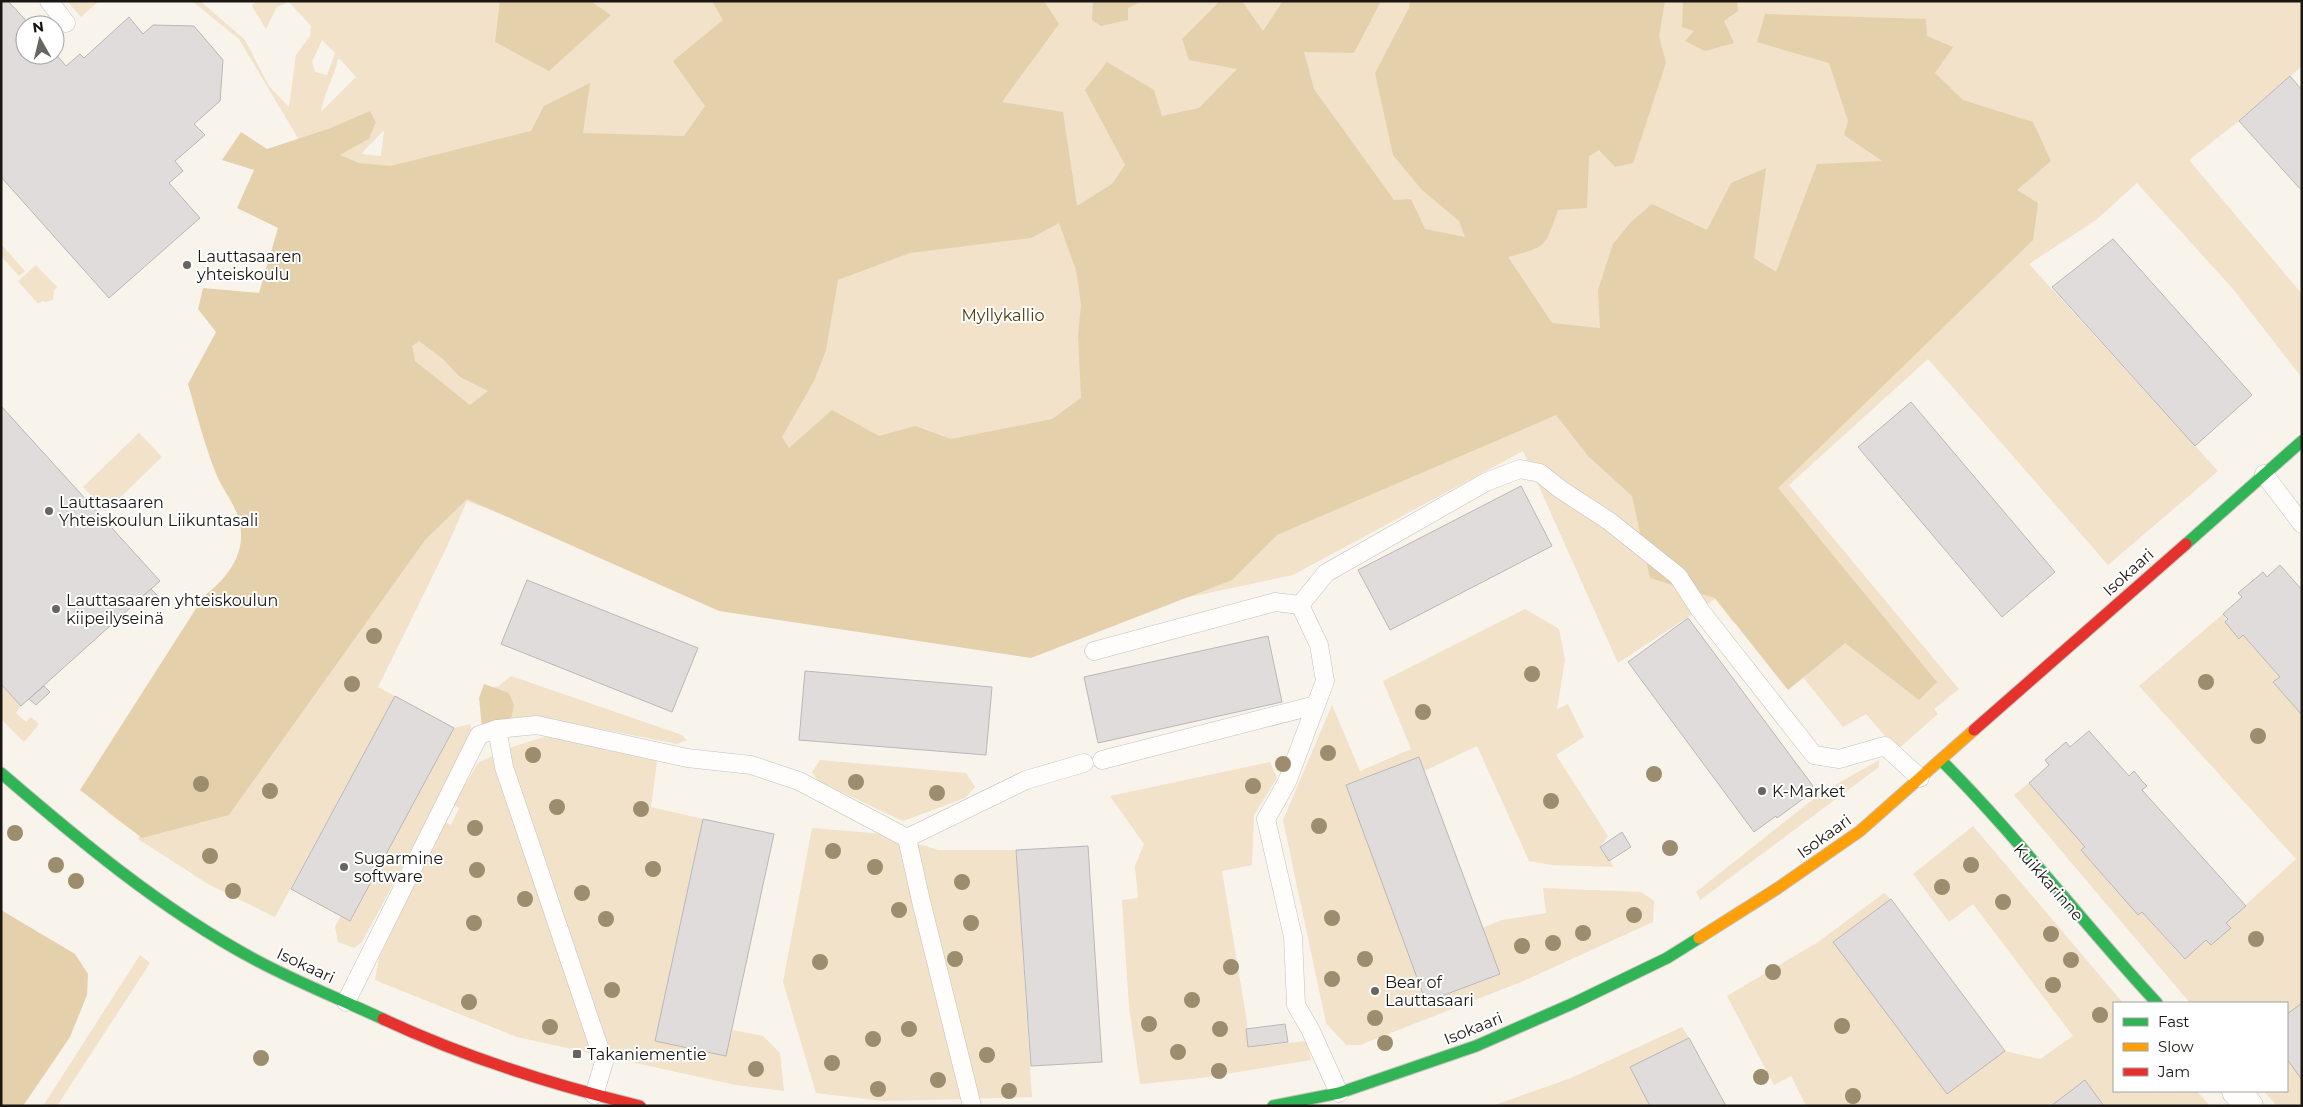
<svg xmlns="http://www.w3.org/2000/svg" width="2303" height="1107" viewBox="0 0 2303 1107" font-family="Montserrat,sans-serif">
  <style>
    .green { fill: #f1e2c9; fill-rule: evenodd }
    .forest { fill: #e5d0ac; fill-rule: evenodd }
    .building { fill: #dfdcdb; stroke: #bab7b6 }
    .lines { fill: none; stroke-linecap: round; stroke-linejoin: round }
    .lane-casing { stroke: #c4c1bb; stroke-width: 19 }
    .street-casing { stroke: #c4c1bb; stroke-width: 29 }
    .fast-casing { stroke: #c4c1bb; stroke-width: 13 }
    .slow-casing { stroke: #c4c1bb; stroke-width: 13 }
    .jam-casing { stroke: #c4c1bb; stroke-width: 13 }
    .lane { stroke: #fefdfc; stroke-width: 18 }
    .street { stroke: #fefdfc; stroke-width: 28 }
    .fast { stroke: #30b455; stroke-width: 11 }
    .slow { stroke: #ff9f0a; stroke-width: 11 }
    .jam { stroke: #e5322d; stroke-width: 11 }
    .tree { fill: #9c8d6e }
    .poi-dot { fill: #68645f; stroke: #fff; stroke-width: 2 }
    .labels { text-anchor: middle; stroke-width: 4; stroke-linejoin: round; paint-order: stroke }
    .poi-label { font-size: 16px; fill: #1a1713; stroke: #fff; text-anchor: start }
    .park-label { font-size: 16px; fill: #513907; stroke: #fff }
    .street-label { font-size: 16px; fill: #1a1713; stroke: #fff }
  </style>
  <rect width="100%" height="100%" fill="#f8f4ec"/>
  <g class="green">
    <polygon points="67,1 99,1 81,17"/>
    <path d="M192,1H200L245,40L269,86L289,107L296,55L310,36L311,26L289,2L277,7L266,29L252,6L256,1H2302V66L2239,121L2189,160L2302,294V378L2233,289L2137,183L2096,220L2029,264L2218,471L2108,565L1928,359L1789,485L1959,689L1934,709L1938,714L1897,750L1866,714L1843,727L1749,610L1733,622L1715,599L1618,663L1523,451L1293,575L1029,631L754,611L467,501L445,551L378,687L395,696L275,917L208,884L138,839L140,836L108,813L360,420L381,166L359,163L340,155L369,139L376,122L370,111L302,145L239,39ZM322,40L335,53L327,75L315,72L312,62ZM338,59H340L357,78H355L321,112C324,93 334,78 338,59ZM384,130L381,156L362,154V153Z"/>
    <polygon points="1,244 25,271 19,276 1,256"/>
    <polygon points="36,265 57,287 54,291 53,300 46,302 42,301 38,304 18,281"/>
    <polygon points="139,433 162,457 106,511 83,487"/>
    <polygon points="1525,609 1559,629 1565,660 1557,709 1568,704 1584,737 1556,755 1608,836 1600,847 1614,867 1552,865 1529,861 1477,746 1424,771 1419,758 1346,785 1426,1002 1499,975 1482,928 1502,920 1546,913 1543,888 1641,892 1654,901 1653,922 1521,982 1360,1045 1346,1045 1326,1023 1283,820 1332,705 1360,771 1411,749 1383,681"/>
    <polygon points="2223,614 2239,638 2243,635 2280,677 2274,682 2302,715 2302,1003 2287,1014 2287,1003 2190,1003 2014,795 2029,783 2085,847 2082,851 2138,914 2142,912 2184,959 2206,940 2211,945 2230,928 2226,923 2296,859 2139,686"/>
    <polygon points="511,676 682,735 687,740 677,744 535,716 486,723 480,711 485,688 499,686"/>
    <polygon points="1,684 21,706 16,713 26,722 31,717 39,724 24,742 1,719"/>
    <polygon points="470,724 473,735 362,942 354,948 338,942 335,927 341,915 351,920 454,728"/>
    <polygon points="547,736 657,761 651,807 703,819 655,1040 725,1056 733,1030 763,1036 780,1053 784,1091 736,1085 517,1037 375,980 379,958 445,822 451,825 459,808 453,805 478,763 509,748"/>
    <polygon points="820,760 966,773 975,787 965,798 903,821 818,781 812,772"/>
    <polygon points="1879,760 1879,767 1700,900 1696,892 1821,793"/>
    <polygon points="1270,762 1277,778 1254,815 1252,865 1222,871 1247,1022 1248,1047 1307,1041 1311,1060 1201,1078 1140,1084 1129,1007 1122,900 1138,898 1135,866 1144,844 1110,796"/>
    <polygon points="1973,826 2123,1003 2114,1003 2114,1091 2197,1091 2210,1106 2104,1106 2085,1080 2051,1106 1806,1106 1791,1076 1774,1085 1727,996 1818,942 1884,893 1891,899 1833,942 1947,1094 2005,1051 2040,1059 2073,1036 1973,904 1949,922 1913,874"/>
    <polygon points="812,828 883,834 939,850 1016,850 1032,1097 884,1101 816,1093 783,982"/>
    <polygon points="140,955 150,963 57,1106 43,1106"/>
    <polygon points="1682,1027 1689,1038 1630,1067 1650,1106 1492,1106 1571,1078"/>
    <polygon points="2287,1059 2302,1080 2302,1106 2277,1106 2264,1091 2287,1091"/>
  </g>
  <g class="forest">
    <polygon points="500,1 590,1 611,15 549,71 495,42"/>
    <path d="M712,1H1044L1059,24L1002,102L1063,112L1077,206L1112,184L1125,165L1085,90L1107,62L1154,90L1162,116L1199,108L1237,69L1189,60L1182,39L1220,1H1242L1263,31L1283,1H1381L1354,53L1304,52L1314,89L1394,200L1411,199L1425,229L1465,237L1459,221L1422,190L1393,155L1375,73L1409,8L1410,1H1665L1659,36L1666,63L1633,163L1615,167L1599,150L1589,156L1587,208L1558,210C1544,249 1548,246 1508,257L1552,323L1600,328L1598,290L1613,244L1631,222L1652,204L1707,230L1731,183L1766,168L1754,258L1776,272L1817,164L1882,161L1844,135L1848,121L1829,63L1757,42L1765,14L1926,19L1927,36L1953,47L1935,73L1963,100L2033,122L2051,161L2017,190L2038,203L2033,240L1778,488L1937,682L1919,700L1845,643L1788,690L1715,598L1650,578L1632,496L1588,456L1556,415L1277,535L1232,580L1031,658L719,611L467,499L425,540L229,815L142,838L80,790L204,596C229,577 249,550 238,517C234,503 223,490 217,476C205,447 197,415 188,384L216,332L198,309L203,288L259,293L278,228L237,208L254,170L222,160L241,132L267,149L331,128L370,111L376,122L369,139L340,155L359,163L391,166L531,131L544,106L590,83L583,133L684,136L705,106L673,61L723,20ZM1059,223L1076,270L1081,305L1078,335L1081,398L1052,419L951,439L915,426L879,436L832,410L789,448L782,437L814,381L826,350L838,280L910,253L1031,238ZM419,341L443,359L460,377L488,391L470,405L415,361L412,346Z"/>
    <polygon points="1093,1 1143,1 1128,8 1128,20 1101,26 1092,20"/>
    <polygon points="1683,1 1737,1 1738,11 1724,21 1734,43 1705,51 1685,41 1694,31 1682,27"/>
    <polygon points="484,684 509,693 514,705 508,734 482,728 479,698"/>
    <polygon points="1,910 75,954 88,974 87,995 70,1037 23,1106 1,1106"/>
  </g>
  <g class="building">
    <polygon points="1,1 8,1 30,25 25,25 25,55 55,55 55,53 66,66 80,54 84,58 129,17 143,34 153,25 194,26 223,60 220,101 194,124 205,135 175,161 183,171 169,183 200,218 109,298 1,177"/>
    <polygon points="2290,76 2302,90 2302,191 2239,121"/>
    <polygon points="2113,239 2252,395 2195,446 2052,287"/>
    <polygon points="1911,402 2055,572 2002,617 1858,447"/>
    <polygon points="1,406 160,581 21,706 1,684"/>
    <polygon points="1521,486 1552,546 1390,630 1358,570"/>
    <polygon points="2280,565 2302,590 2302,715 2273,682 2280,677 2243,635 2239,639 2225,622 2228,619 2223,614 2242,597 2238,593 2263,572 2267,577"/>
    <polygon points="527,580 698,648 672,712 501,644"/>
    <polygon points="151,589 159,597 152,604 144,595"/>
    <polygon points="1688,618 1813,786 1804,793 1807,796 1777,818 1776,816 1754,832 1628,662"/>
    <polygon points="1268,636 1282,702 1098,743 1084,677"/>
    <polygon points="805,671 992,687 986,755 799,740"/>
    <polygon points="44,686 50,692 36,705 29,699"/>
    <polygon points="395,696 454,728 350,921 291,889"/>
    <polygon points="2089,731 2129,776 2134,771 2142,781 2147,786 2142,790 2246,906 2226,923 2231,928 2211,945 2206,940 2185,959 2142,912 2138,915 2081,850 2085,847 2029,783 2049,765 2045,760 2066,742 2070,747"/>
    <polygon points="1419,757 1500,974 1426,1002 1346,785"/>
    <polygon points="703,819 774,834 726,1056 655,1041"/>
    <polygon points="1622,832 1631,847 1609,861 1600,847"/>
    <polygon points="1088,846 1102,1062 1031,1066 1016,850"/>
    <polygon points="1891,899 2005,1051 1947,1094 1833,942"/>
    <polygon points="2302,1003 2302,1080 2287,1059 2287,1014"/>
    <polygon points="1285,1024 1288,1042 1248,1047 1246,1029"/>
    <polygon points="1689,1038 1726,1106 1650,1106 1630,1067"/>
    <polygon points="2085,1080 2104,1106 2051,1106"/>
  </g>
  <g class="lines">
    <defs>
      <g id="lane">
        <polyline points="49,1 66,23"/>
        <polyline points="2264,474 2302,524"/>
        <polyline points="1300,605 1319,645 1325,681 1287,782 1266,819 1293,937 1296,1005 1310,1029 1339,1093"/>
        <polyline points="1094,651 1275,602 1300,605 1326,573 1486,482 1520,469 1540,473 1560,489 1609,521 1678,576 1700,610 1814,755 1839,759 1885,746 1920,778"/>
        <polyline points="1102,760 1316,705"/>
        <polyline points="907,838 921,901 972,1106"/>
        <polyline points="346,1002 479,735 497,729"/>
        <polyline points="594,1095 604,1062 504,767 497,729 537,725 687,758 751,765 799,781 907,838 1026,780 1084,763"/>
      </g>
      <polyline id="street" points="2236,1091 2249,1106"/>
      <g id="fast">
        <polyline points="2186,544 2302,441"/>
        <path d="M1941,760C2018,837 2083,924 2157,1003"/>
        <path d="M1,773C80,841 160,908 252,958C294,981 340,999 383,1019"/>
        <polyline points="1273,1106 1339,1093 1476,1046 1574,1003 1667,958 1699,938"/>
      </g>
      <polyline id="slow" points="1699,938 1778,888 1860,831 1974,730"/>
      <g id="jam">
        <polyline points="1974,730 2186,544"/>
        <path d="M383,1019C464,1057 554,1085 640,1106"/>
      </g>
    </defs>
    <use href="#lane" class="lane-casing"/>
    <use href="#street" class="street-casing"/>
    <use href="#fast" class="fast-casing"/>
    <use href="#slow" class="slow-casing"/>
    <use href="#jam" class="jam-casing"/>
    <use href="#lane" class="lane"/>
    <use href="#street" class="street"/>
    <use href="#fast" class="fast"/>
    <use href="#slow" class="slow"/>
    <use href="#jam" class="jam"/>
  </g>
  <g class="tree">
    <circle cx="374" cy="636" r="8"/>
    <circle cx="1532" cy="674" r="8"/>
    <circle cx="2206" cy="682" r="8"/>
    <circle cx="352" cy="684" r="8"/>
    <circle cx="1423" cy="712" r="8"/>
    <circle cx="2258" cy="736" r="8"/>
    <circle cx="1328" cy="753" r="8"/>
    <circle cx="533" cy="755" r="8"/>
    <circle cx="1283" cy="764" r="8"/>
    <circle cx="1654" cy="774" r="8"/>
    <circle cx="856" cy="782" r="8"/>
    <circle cx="201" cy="784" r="8"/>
    <circle cx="1253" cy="786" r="8"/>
    <circle cx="270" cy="791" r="8"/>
    <circle cx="937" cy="793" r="8"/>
    <circle cx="1551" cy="801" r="8"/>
    <circle cx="557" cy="807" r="8"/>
    <circle cx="641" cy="809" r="8"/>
    <circle cx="1319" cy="826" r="8"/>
    <circle cx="475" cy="828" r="8"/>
    <circle cx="15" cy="833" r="8"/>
    <circle cx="1670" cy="848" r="8"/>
    <circle cx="833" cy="851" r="8"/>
    <circle cx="210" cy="856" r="8"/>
    <circle cx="56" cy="865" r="8"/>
    <circle cx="1971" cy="865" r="8"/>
    <circle cx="875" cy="867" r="8"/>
    <circle cx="653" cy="869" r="8"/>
    <circle cx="477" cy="870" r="8"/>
    <circle cx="76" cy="881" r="8"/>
    <circle cx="962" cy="882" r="8"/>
    <circle cx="1942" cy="887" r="8"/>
    <circle cx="233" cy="891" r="8"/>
    <circle cx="582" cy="893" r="8"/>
    <circle cx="525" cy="899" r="8"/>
    <circle cx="2003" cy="902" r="8"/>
    <circle cx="899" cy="910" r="8"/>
    <circle cx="1634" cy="915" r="8"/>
    <circle cx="1332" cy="918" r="8"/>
    <circle cx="606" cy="919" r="8"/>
    <circle cx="474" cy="923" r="8"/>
    <circle cx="971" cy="923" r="8"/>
    <circle cx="1583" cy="933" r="8"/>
    <circle cx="2051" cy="934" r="8"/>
    <circle cx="2256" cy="939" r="8"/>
    <circle cx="1553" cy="943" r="8"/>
    <circle cx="1522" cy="946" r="8"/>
    <circle cx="955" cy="959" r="8"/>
    <circle cx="1365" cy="959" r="8"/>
    <circle cx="2071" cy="960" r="8"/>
    <circle cx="820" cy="962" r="8"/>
    <circle cx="1231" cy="967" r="8"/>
    <circle cx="1773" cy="972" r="8"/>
    <circle cx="1332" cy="979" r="8"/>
    <circle cx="2053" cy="985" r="8"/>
    <circle cx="612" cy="990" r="8"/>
    <circle cx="1192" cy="1000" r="8"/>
    <circle cx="469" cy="1002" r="8"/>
    <circle cx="2100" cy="1015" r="8"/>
    <circle cx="1375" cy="1018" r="8"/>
    <circle cx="1149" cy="1024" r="8"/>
    <circle cx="1842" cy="1026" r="8"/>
    <circle cx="550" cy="1027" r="8"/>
    <circle cx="909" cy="1029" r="8"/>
    <circle cx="1220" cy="1029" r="8"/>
    <circle cx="873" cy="1039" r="8"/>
    <circle cx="1385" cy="1043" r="8"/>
    <circle cx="1178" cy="1052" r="8"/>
    <circle cx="987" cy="1055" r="8"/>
    <circle cx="261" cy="1058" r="8"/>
    <circle cx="832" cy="1063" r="8"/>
    <circle cx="756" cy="1069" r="8"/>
    <circle cx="1219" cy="1071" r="8"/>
    <circle cx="1761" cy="1077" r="8"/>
    <circle cx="938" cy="1080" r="8"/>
    <circle cx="878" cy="1089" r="8"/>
    <circle cx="1009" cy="1091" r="8"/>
    <circle cx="1853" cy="1096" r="8"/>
  </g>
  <g class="poi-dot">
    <circle cx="187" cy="265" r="5"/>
    <circle cx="49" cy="511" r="5"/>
    <circle cx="56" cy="609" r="5"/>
    <circle cx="1762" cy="791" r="5"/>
    <circle cx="344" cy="867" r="5"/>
    <circle cx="1375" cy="991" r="5"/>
    <rect x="572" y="1049" width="10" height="10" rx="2.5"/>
  </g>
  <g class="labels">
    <g class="poi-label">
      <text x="197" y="262">Lauttasaaren<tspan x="197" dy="18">yhteiskoulu</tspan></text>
      <text x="59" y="508">Lauttasaaren<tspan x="59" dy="18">Yhteiskoulun Liikuntasali</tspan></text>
      <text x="66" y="606">Lauttasaaren yhteiskoulun<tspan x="66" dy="18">kiipeilyseinä</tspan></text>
      <text x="1772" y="797">K-Market</text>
      <text x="354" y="864">Sugarmine<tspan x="354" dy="18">software</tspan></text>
      <text x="1385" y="988">Bear of<tspan x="1385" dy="18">Lauttasaari</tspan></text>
      <text x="587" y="1060">Takaniementie</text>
    </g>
    <g class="park-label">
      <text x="1003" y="321">Myllykallio</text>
    </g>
    <g class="street-label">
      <text transform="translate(2128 572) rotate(-42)" y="6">Isokaari</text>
      <text transform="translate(1824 836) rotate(-36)" y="6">Isokaari</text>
      <text transform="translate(2049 882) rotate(49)" y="6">Kuikkarinne</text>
      <text transform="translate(306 965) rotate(25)" y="6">Isokaari</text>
      <text transform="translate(1473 1028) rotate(-22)" y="6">Isokaari</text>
    </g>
  </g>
  <rect width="2303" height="1107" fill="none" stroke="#1a1713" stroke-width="5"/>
  <rect x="2113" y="1002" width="175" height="90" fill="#ffffff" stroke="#a3a2a1"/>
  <rect x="2123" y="1018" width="25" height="8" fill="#30b455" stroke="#a3a2a1"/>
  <text x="2158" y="1027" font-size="15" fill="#1a1713">Fast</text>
  <rect x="2123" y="1043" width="25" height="8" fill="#ff9f0a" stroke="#a3a2a1"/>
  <text x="2158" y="1052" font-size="15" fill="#1a1713">Slow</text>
  <rect x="2123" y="1068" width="25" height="8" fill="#e5322d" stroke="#a3a2a1"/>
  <text x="2158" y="1077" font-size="15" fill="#1a1713">Jam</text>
  <g transform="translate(40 40) rotate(352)"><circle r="24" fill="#ffffff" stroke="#a3a2a1"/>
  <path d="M0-4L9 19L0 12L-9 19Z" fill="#68645f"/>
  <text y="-8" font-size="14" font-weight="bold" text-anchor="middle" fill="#1a1713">N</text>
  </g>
</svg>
